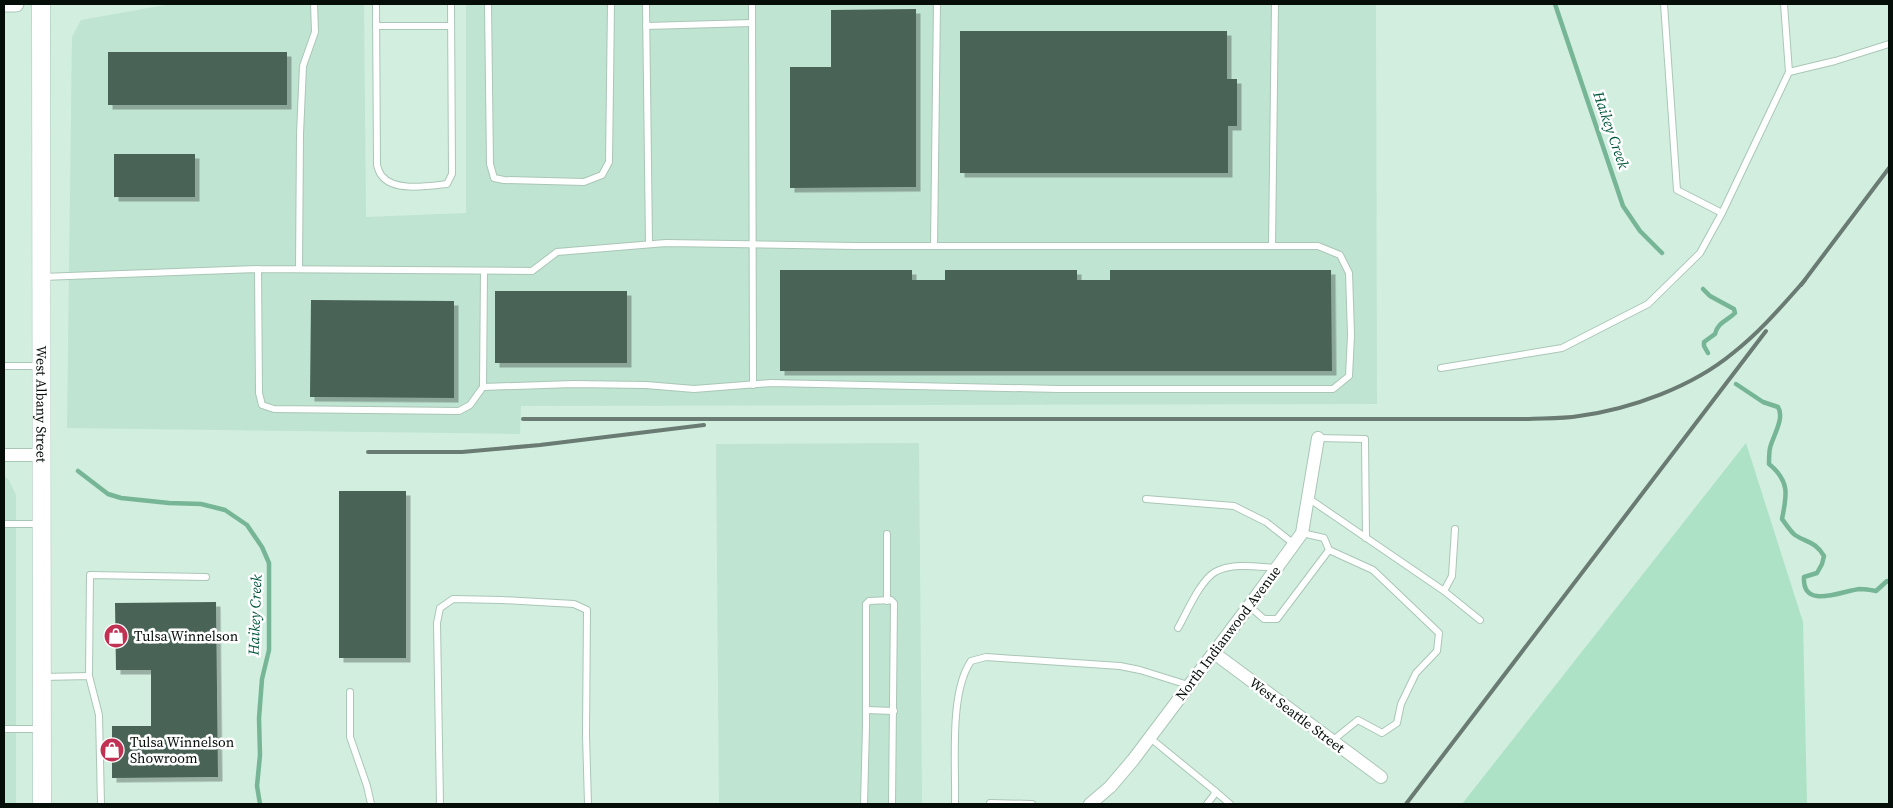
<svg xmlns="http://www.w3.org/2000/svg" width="1893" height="808" viewBox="0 0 1893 808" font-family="'Source Serif 4',serif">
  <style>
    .built { fill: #bfe4d1 }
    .green { fill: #ade2c7 }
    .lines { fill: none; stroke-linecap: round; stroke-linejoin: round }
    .stream { stroke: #76b697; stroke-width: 4.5 }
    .building { fill: #4a6357; filter: url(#shadow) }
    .service-casing { stroke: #aac6b7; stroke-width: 8 }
    .minor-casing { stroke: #aac6b7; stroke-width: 14 }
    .tertiary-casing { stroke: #aac6b7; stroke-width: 17 }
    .secondary-casing { stroke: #aac6b7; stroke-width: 19 }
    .service { stroke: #fff; stroke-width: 6 }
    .minor { stroke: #fff; stroke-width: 12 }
    .tertiary { stroke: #fff; stroke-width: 15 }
    .secondary { stroke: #fff; stroke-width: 18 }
    .rail { stroke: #697b72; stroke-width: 4 }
    .labels { text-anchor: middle; stroke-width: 5; stroke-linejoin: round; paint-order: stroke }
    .street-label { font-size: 14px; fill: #050e09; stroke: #fff }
    .poi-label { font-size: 14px; fill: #050e09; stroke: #fff; text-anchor: start }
    .water-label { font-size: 15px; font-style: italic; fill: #005539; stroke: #fff }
  </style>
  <defs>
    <filter id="shadow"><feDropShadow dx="4.5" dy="4.5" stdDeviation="0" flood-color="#0004"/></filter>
  </defs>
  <rect width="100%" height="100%" fill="#d2eedf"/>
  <g class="built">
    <polygon points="171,4 364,4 366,217 466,213 466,4 1376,4 1377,404 521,406 520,434 67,428 72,37 81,20"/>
    <polygon points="919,443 922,804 719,804 716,444"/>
    <polygon points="4,476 9,480 16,495 16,804 4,804"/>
  </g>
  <polygon class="green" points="1746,443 1803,622 1807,804 1462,804"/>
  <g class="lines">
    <g class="stream">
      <polyline points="1555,4 1623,206 1640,231 1662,253"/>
      <path d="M1703,289L1710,296L1734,309L1735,313C1727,321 1718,322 1715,334L1704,342V346L1708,353"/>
      <path d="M1736,384L1763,402L1778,407C1785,418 1773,436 1770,448C1769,453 1769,459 1769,464C1790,481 1787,495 1782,519C1786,524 1790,531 1795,535C1807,543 1815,541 1824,556L1822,564L1817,573L1804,577C1802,611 1844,590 1860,589C1865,589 1871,590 1876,591L1887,581L1889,582"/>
      <polyline points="78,471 108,494 121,498 169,503 201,504 225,510 247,525 262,547 269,563 269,650 262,679 259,718 260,755 257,786 260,804"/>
    </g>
  </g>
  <g class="building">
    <polygon points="916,9 916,187 790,188 790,67 831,67 831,10"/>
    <polygon points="960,31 1227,31 1227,79 1237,79 1237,126 1228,126 1228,173 960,173"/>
    <rect x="108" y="52" width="179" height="53"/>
    <rect x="114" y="154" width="81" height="43"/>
    <polygon points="780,270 912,270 912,280 945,280 945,270 1077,270 1077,280 1110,280 1110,270 1331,270 1332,371 780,371"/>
    <rect x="495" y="291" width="132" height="72"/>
    <polygon points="311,300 454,301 454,398 310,397"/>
    <rect x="339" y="491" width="67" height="167"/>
    <polygon points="216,602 218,777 112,778 112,726 151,726 151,670 116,670 115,603"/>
  </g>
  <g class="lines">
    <defs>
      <g id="service">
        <path d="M376,4L377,165C378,168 379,173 382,176C394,192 429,186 447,184L452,174L451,4"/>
        <polyline points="488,4 490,164 494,178 504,180 584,182 602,175 609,162 611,4"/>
        <polyline points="646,4 649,244"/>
        <polyline points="752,4 753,385"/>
        <polyline points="1664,4 1677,190 1722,213 1789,72 1784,4"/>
        <polyline points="376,26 451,26"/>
        <polyline points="646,26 752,23"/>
        <polyline points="1789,72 1835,61 1889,44"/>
        <polyline points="934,246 937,4"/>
        <polyline points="1272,246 1275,4"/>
        <polyline points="299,269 300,134 303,66 315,32 314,4"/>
        <polyline points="42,277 258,269 532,271 557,252 666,243 855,246 1318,246 1340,255 1349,273 1351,335 1349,376 1333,389 1058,389 771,383 694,389 646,385 573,384 483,387 470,405 459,411 274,409 262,405 259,393 258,269"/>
        <polyline points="4,366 40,366"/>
        <polyline points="1441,368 1562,348 1648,304 1700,253 1722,213"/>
        <polyline points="483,387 484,271"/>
        <polyline points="1318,438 1365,439 1366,538"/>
        <polyline points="1308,498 1444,591 1452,576 1455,529"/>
        <polyline points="1146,499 1234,506 1266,522 1294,544"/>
        <polyline points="4,524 40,524"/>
        <polyline points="887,534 887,601"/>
        <polyline points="1329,550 1373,570 1439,633 1437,651 1416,673 1401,704 1397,723 1382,733 1358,720 1332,741"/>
        <polyline points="1444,591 1480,620"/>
        <polyline points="1249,606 1264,619 1277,619 1329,550 1324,538 1302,533"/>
        <path d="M1178,628C1187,612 1200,581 1215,572C1232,562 1259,567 1278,568"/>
        <polyline points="89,676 90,575 206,577"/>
        <polyline points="43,677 89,676 99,715 101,804"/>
        <polyline points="350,692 350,737 367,786 371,804"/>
        <polyline points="866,710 894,711"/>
        <polyline points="4,729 40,729"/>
        <polyline points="1149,737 1215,791 1214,795 1207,804"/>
        <polyline points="1215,791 1230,804"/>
        <polyline points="990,803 1032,804"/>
        <polyline points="440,804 437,623 440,608 453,599 502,600 574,604 587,610 586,735 588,804"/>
        <polyline points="864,804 866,727 866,604 869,601 891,600 894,603 892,804"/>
        <path d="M955,804C956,764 949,693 971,661L986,657L1120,666L1140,670L1188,685"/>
      </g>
      <g id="minor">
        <polyline points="4,455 41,455"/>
        <polyline points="1214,653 1381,777"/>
        <polyline points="1090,804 1110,787 1133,760 1249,606 1302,533 1318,438"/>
      </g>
      <polyline id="tertiary" points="4,4 16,4"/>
      <g id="secondary">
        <path id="s1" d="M41,4L42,804"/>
      </g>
    </defs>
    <use href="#service" class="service-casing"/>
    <use href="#minor" class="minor-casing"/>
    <use href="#tertiary" class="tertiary-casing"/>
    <use href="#secondary" class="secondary-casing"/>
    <use href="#service" class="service"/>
    <use href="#minor" class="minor"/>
    <use href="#tertiary" class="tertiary"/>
    <use href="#secondary" class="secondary"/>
    <g class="rail">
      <polyline points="1801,285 1889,168"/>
      <path d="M523,419H1526C1543,418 1561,419 1579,416C1631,409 1692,387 1733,353C1760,332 1782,306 1805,280"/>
      <polyline points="368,452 462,452 540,445 704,425"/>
      <polyline points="1406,804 1766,331"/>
    </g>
  </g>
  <defs>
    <symbol id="shop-disc" viewBox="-11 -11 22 22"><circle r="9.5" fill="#c13152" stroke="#fff"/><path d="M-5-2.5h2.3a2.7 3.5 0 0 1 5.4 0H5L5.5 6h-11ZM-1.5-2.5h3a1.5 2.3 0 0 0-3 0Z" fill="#fff"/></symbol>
  </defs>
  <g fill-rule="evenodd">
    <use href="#shop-disc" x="102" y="622" width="28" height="28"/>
    <use href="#shop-disc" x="98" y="736" width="28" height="28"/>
  </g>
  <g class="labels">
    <g class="street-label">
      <text dy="5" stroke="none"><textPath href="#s1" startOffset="400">West Albany Street</textPath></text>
      <text transform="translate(1228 633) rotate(-53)" y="5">North Indianwood Avenue</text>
      <text transform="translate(1297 715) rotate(37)" y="5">West Seattle Street</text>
    </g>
    <g class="poi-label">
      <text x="134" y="641">Tulsa Winnelson</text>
      <text x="130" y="747">Tulsa Winnelson<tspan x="130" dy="16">Showroom</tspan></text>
    </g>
    <g class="water-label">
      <text transform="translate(1611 130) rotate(71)" y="5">Haikey Creek</text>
      <text transform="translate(255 615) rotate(-88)" y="5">Haikey Creek</text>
    </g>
  </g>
  <rect width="1893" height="808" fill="none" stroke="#050e09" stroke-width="10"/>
</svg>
